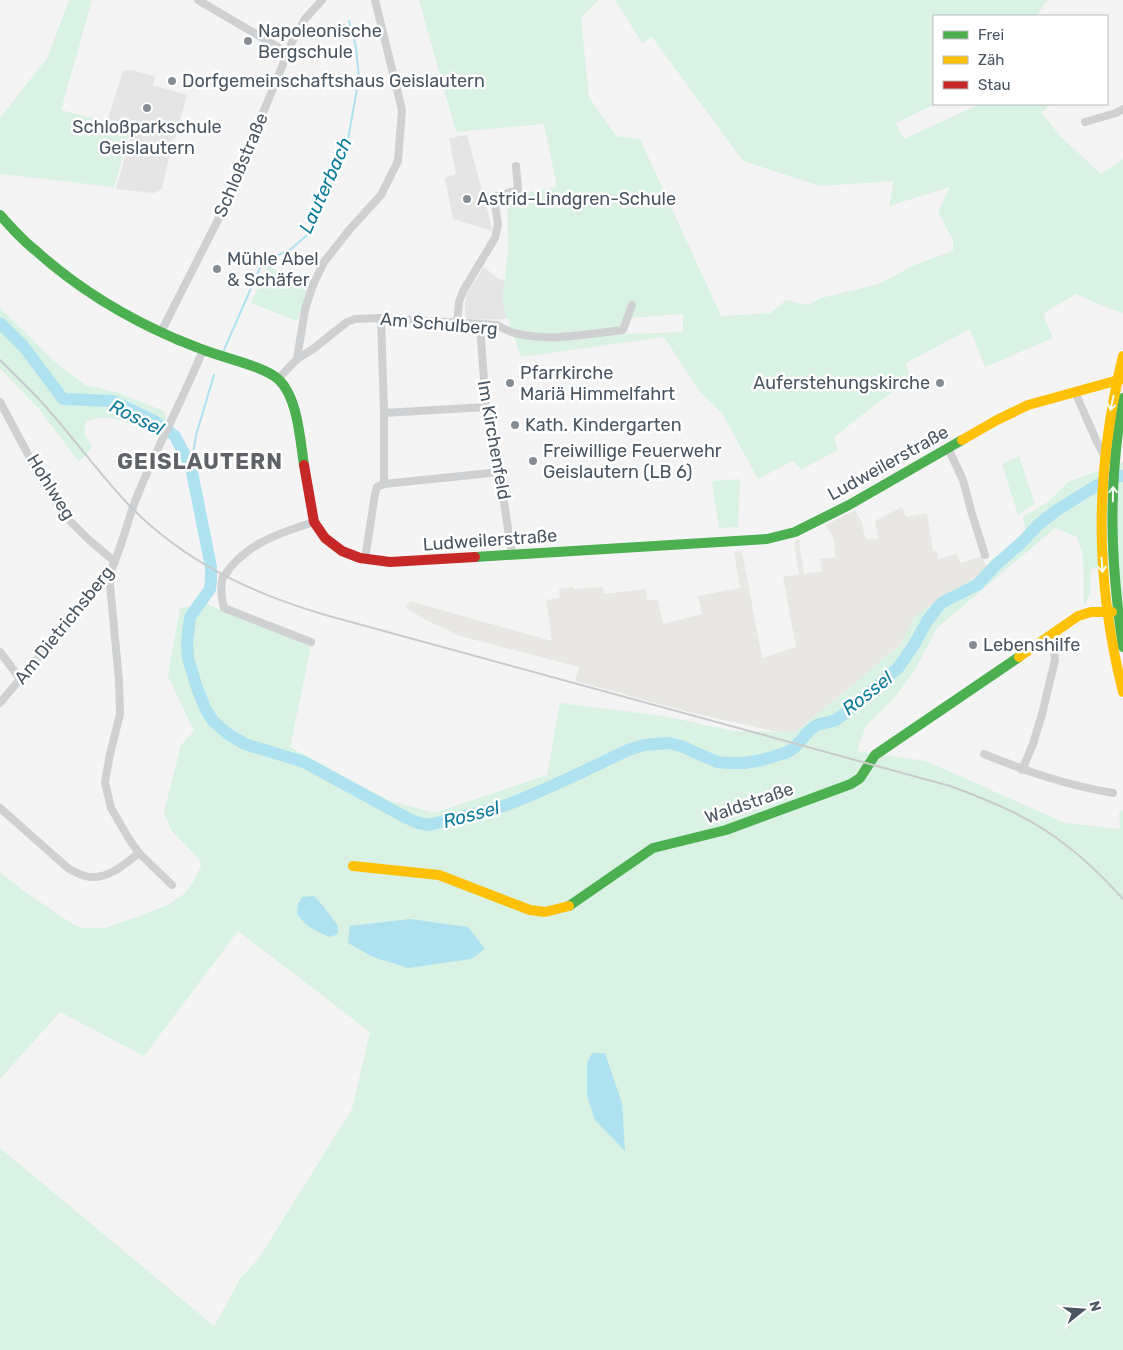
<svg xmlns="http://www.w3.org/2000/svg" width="1123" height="1350" viewBox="0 0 1123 1350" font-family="Rubik,sans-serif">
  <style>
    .commercial { fill: #e8e7e3 }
    .education { fill: #e6e5e6 }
    .green { fill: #d9f2e3; fill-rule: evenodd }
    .water { fill: #aee2f0 }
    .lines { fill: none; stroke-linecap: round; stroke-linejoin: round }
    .stream { stroke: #aee2f0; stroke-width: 2 }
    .river { stroke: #aee2f0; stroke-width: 12 }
    .street { stroke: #ced0d2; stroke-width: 8 }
    .fast { stroke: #4caf50; stroke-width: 10 }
    .slow { stroke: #ffc107; stroke-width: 10 }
    .jam { stroke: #c62828; stroke-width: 10 }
    .rail { stroke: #c9cacc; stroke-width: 2 }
    .oneway { stroke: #f6fbf6 }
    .poi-dot { fill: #868d94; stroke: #fff; stroke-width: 2 }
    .labels { text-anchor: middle; stroke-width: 5; stroke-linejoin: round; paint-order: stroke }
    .poi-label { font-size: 18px; fill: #4a5661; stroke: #fff; text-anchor: start }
    .street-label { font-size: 18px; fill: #4a5661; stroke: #fff }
    .water-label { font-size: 19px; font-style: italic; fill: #0c7c9b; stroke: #fff }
    .district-label { font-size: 22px; font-weight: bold; letter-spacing: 1px; fill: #5f6368; stroke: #fff }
  </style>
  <rect width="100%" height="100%" fill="#f4f4f4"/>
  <polygon class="commercial" points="902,507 906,517 927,513 933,551 937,551 938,559 956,554 961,563 982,556 986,567 981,576 963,585 916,615 901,644 841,695 791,735 688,712 575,681 579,667 460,636 426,620 406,608 410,601 552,641 546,600 560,598 559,589 573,587 574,589 603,587 604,594 646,589 647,600 658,600 663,624 702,614 698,596 740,588 734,552 742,551 762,658 796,647 783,577 799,574 794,542 799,540 804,574 822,571 820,559 835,557 834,539 826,525 855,510 862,523 864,535 868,540 878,538 875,521"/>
  <g class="education">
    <polygon points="131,70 155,76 153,85 187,95 175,139 173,139 162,189 154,193 116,189 133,128 107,122 123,71"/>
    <polygon points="467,135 491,224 492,231 453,219 445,178 456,174 449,138"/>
    <polygon points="484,267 499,279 505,280 502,302 508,319 469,320 466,318 465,305 467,293"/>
  </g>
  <g class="green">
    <polygon points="69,0 92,0 61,110 131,128 114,187 0,174 0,118 48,57"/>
    <path d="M419,0H599L581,18L589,97L616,136L640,139L721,316L771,313L786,300L808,305L821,298L879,284L914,265L953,251V240L938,212L950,187L889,206L894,181L820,186L743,161L652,37L642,43L615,0H1048L1036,16H934L935,104L896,123L904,139L980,104H1050L1042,113L1060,136L1101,174L1123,159V313L1096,303L1076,294L1044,313L1046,322L1053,338L985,367L970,329L906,363L910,378L834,437L838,450L802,469L792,461L758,479L722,413L700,392L664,337L521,357L502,303L508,251L507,196L557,187L544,124L456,132ZM683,314V332L625,334L629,318Z"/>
    <polygon points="268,265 307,291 297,321 251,303"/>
    <path d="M0,308L54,361L85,385L116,392L164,411L166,418L157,435C134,427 109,410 86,422L84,433L92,447L79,462L39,409L0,368Z"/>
    <polygon points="1019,456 1035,504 1018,515 1002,464"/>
    <polygon points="1123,462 1123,607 1118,565 1091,569 1090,593 1084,607 1083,555 1077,537 1055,528 937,628 916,668 895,697 866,726 857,751 926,761 1065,823 1120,829 1119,812 1123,810 1123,1350 0,1350 0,1148 214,1326 226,1305 240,1279 259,1258 352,1109 370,1032 238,931 144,1056 60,1012 0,1079 0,872 24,891 74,925 84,928 106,928 166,906 184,894 192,884 201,866 200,860 171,830 164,812 181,745 194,731 168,676 180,608 206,604 262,625 311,647 290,747 390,801 435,813 547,775 560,703 664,716 734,731 795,732 841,695 901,644 916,615 963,585 980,576 992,559 1022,541 1027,534 1023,517 1048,502 1068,482"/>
    <polygon points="740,479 738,527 719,528 712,481"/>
  </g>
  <g class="water">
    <path d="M314,896L324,907L338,926V934L330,937C314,930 308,928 297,914L298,904L302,897Z"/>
    <polygon points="410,919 468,927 485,949 471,959 408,968 373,957 348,943 350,926"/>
    <polygon points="592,1053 605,1053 622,1103 625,1151 595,1120 587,1096 587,1063"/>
  </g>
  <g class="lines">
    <g class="stream">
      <polyline points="224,350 262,263 291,249 306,236 348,139 359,78 356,47 349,21"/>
      <polyline points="191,467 196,435 214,375"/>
    </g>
    <path class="river" d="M0,323L24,347L63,399L113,401L156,422L175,436L191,467L211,567V581L210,589L190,617L187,642L188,658L197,688L205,708L213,721L228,734L245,744L304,762L403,816L418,823L429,825L501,807C545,791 586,770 628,750L644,745L668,743L681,746L717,762L729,763H744L762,760L788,752L794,748L810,730L817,725L836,720L847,712L898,668L914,645L927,621L938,607L943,602L977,585L996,565L1022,542L1038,525L1057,510L1107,479L1123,476"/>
    <g class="street">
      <polyline points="198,0 288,53"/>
      <polyline points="1085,122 1116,113 1123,109"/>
      <polyline points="457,324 459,302 463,291 495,238 498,224 494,197 518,190 516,166"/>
      <polyline points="480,325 486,407 496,449 512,555"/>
      <polyline points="161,332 225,206 292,42 305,19 322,0"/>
      <polyline points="297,359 305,309 313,285 324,262 350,229 381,195 398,161 402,110 375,0"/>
      <path d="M278,379L297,359L313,349L347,322L355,319L381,318L497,325C502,328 507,330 511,332C546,343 587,334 623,330L632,305"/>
      <polyline points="1075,392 1097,442 1103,453"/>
      <polyline points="0,402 45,486 66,517 87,538 115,562"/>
      <polyline points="384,413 486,407"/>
      <polyline points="948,448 963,480 972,514 985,555"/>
      <polyline points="384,484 500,472"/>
      <polyline points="365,559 375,494 377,487 384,484 384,413 381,318"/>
      <polyline points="109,574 119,681 120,714 110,754 105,782 111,808 129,839 139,853 172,885"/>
      <path d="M223,576C220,587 221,597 224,608L311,642"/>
      <path d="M224,576C245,544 279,533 314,522"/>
      <polyline points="0,652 21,680"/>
      <path d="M0,703L109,574C122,549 127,520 138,494C158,445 183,399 203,350"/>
      <path d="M984,754C1028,772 1066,785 1113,793"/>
      <polyline points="1022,770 1033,744 1042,714 1055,660 1052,633"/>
      <path d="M0,808L69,869C75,872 83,877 91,877C110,878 125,864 139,853"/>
    </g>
    <g class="fast">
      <path d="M0,215C11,227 22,240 35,250C76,287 125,317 176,339C186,343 195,347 204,350C224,358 263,366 278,379C298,397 300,440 304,465"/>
      <path d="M1123,398C1108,485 1110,560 1123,647"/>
      <polyline points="475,557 767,539 795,532 849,505 962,440"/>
      <polyline points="569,906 653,848 726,830 851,784 860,778 875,755 1019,657"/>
    </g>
    <g class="slow">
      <path d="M1123,356C1095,472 1094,576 1123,692"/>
      <polyline points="962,440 997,420 1028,405 1122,379"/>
      <polyline points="1019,657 1078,616 1091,612 1112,612"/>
      <polyline points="353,866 439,875 530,910 545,912 569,906"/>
    </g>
    <polyline class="jam" points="304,465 314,522 325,538 342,551 360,558 390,562 475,557"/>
    <path class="rail" d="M0,360C15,375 31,390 45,406C73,437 97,471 126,502C182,561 252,594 329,616L950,786C991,801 1033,818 1067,846C1087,861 1106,880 1123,899"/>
  </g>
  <defs><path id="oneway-shaft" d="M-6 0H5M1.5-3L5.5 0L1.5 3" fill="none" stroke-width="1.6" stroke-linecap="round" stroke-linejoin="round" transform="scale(1.25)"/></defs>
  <g class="oneway">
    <use href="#oneway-shaft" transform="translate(1112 403) rotate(102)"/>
    <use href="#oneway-shaft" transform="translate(1113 494) rotate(-89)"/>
    <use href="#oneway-shaft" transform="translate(1102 565) rotate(86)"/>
  </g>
  <g class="poi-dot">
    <circle cx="248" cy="41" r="5"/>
    <circle cx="172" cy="81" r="5"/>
    <circle cx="147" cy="108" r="5"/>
    <circle cx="467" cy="199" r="5"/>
    <circle cx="217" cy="269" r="5"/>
    <circle cx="510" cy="383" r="5"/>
    <circle cx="940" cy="383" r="5"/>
    <circle cx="515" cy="425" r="5"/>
    <circle cx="533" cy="461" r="5"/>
    <circle cx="973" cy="645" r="5"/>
  </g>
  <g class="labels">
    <g class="poi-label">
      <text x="258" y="37">Napoleonische<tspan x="258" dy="21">Bergschule</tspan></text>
      <text x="182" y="87">Dorfgemeinschaftshaus Geislautern</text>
      <text x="147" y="133" text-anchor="middle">Schloßparkschule<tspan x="147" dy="21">Geislautern</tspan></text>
      <text x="477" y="205">Astrid-Lindgren-Schule</text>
      <text x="227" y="265">Mühle Abel<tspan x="227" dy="21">&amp; Schäfer</tspan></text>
      <text x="520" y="379">Pfarrkirche<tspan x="520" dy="21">Mariä Himmelfahrt</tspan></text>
      <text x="930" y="389" text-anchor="end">Auferstehungskirche</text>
      <text x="525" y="431">Kath. Kindergarten</text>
      <text x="543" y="457">Freiwillige Feuerwehr<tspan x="543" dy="21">Geislautern (LB 6)</tspan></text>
      <text x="983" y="651">Lebenshilfe</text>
    </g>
    <g class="street-label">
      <text transform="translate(241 165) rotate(-67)" y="6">Schloßstraße</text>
      <text transform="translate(439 324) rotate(5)" y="6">Am Schulberg</text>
      <text transform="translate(494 440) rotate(80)" y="6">Im Kirchenfeld</text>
      <text transform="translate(888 463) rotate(-29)" y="6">Ludweilerstraße</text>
      <text transform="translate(51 487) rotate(58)" y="6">Hohlweg</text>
      <text transform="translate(490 540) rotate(-4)" y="6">Ludweilerstraße</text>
      <text transform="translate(64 625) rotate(-51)" y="6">Am Dietrichsberg</text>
      <text transform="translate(749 803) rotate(-19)" y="6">Waldstraße</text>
    </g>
    <g class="water-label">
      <text transform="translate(325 185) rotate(-66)" y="7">Lauterbach</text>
      <text transform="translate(137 417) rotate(26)" y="7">Rossel</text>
      <text transform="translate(867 693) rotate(-38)" y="7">Rossel</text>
      <text transform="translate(471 814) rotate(-15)" y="7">Rossel</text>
    </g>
    <g class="district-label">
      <text x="200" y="469">GEISLAUTERN</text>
    </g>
  </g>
  <rect x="933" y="15" width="175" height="90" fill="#ffffff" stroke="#b7bbc0"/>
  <rect x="943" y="31" width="25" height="8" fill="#4caf50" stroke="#b7bbc0"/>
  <text x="978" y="40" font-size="15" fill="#4a5661">Frei</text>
  <rect x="943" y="56" width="25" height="8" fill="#ffc107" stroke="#b7bbc0"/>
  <text x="978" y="65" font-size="15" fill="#4a5661">Zäh</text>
  <rect x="943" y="81" width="25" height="8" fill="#c62828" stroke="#b7bbc0"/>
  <text x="978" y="90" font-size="15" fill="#4a5661">Stau</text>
  <g transform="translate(1083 1310) rotate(73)" stroke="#ffffff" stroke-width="4" paint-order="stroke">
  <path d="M0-4L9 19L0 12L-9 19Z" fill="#4a5661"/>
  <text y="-8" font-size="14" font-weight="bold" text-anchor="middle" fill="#4a5661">N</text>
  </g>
</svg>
